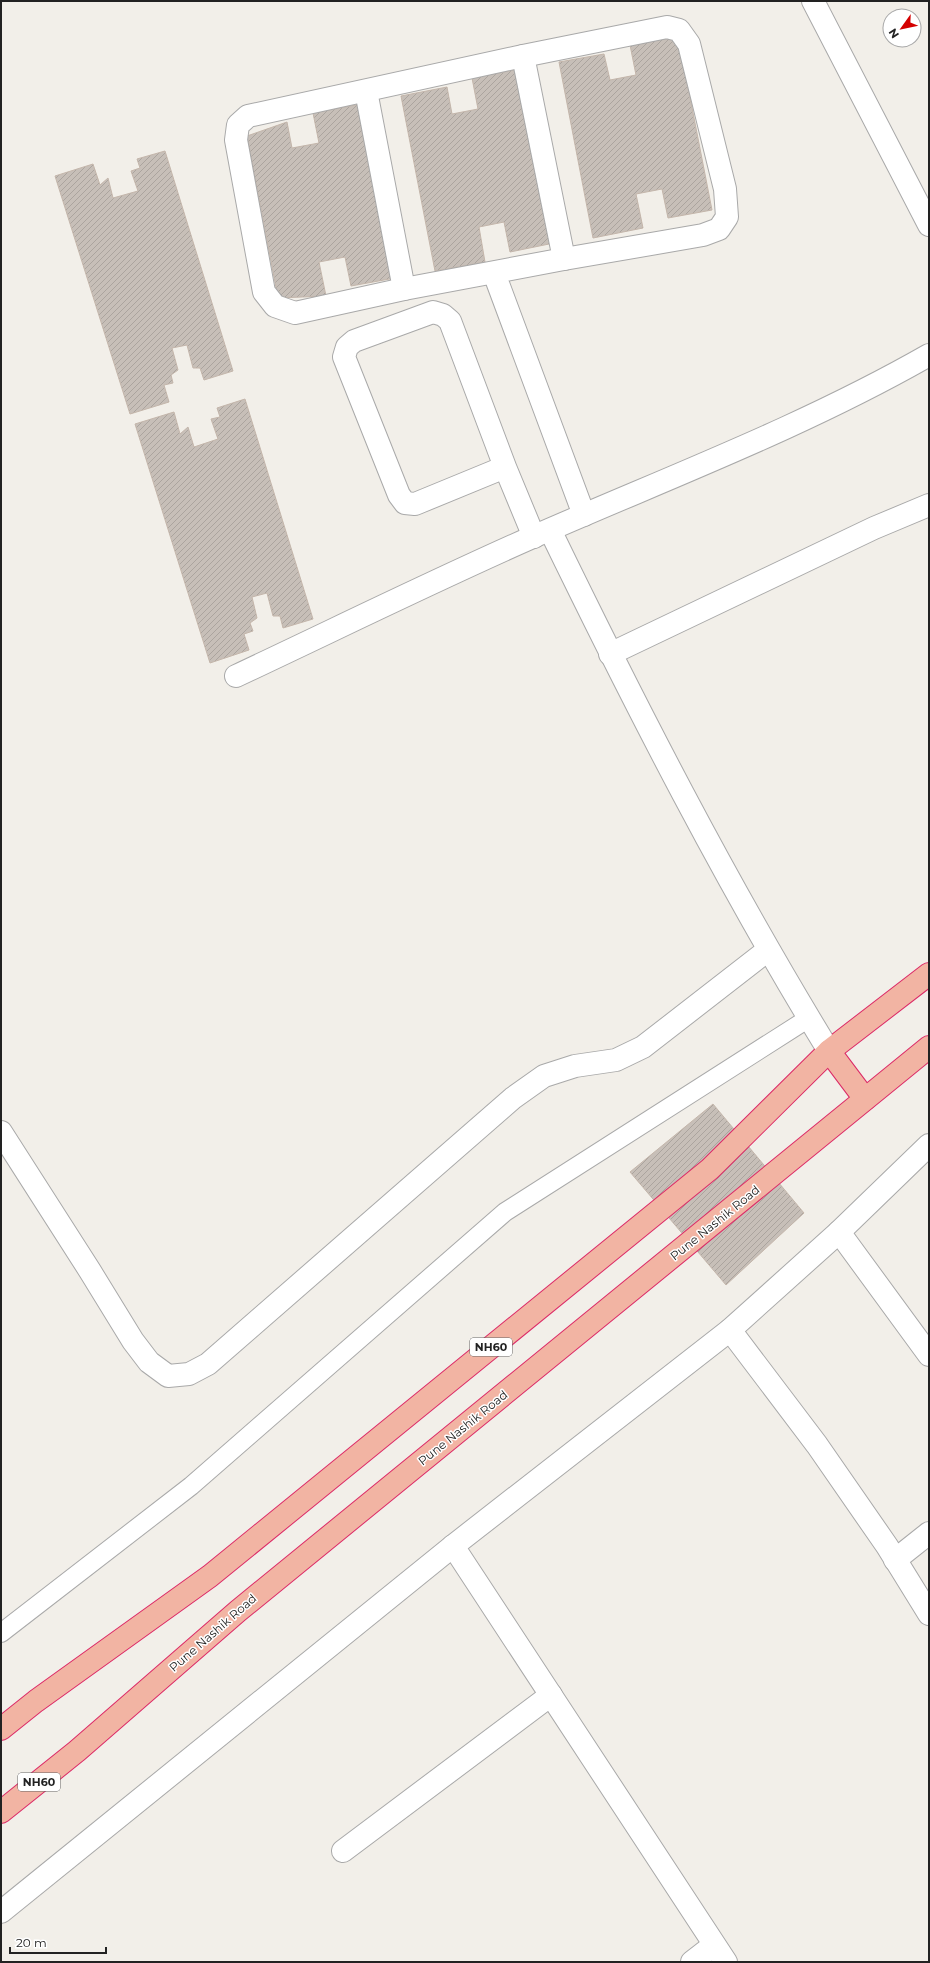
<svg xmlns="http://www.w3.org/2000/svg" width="930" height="1963" viewBox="0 0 930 1963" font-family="Montserrat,sans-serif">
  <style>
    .building { fill: url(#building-hatch); stroke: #c4b6ab }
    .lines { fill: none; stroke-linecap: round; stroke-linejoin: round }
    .service-casing { stroke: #a9a9a9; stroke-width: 20 }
    .minor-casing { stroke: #a9a9a9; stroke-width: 24 }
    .trunk-casing { stroke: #dc2a67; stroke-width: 24 }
    .service { stroke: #fff; stroke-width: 18 }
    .minor { stroke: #fff; stroke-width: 22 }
    .trunk { stroke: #f2b4a3; stroke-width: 22 }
    .labels { text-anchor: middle; stroke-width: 3; stroke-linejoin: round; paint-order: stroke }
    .shield { fill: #fff; stroke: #646464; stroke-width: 1 }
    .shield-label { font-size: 11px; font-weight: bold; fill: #222 }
    .street-label { font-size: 12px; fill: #222; stroke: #fff }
  </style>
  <defs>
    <pattern id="building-hatch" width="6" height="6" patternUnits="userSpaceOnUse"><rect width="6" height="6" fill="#c7bfb8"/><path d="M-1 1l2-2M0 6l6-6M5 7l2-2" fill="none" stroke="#aba49e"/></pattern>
  </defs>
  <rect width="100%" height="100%" fill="#f2efe9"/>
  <g class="building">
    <polygon points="678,36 712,210 668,218 662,189 636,194 643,228 593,238 559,62 604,54 610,80 636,75 630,45"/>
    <polygon points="520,69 554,243 510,252 504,222 479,227 485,262 435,271 401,96 447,87 452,114 478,109 472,78"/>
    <polygon points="361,104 395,278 351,286 345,257 319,262 326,296 278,298 247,136 287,122 292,148 319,143 313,113"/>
    <polygon points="165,151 233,371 204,380 200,368 193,368 187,345 172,348 178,370 171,375 173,383 164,385 169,402 130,414 55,176 93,164 100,185 108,178 113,198 138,191 131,171 140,168 137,159"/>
    <polygon points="245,399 313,619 283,628 280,616 273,616 267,593 252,597 257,618 250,623 253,631 244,634 249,650 210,663 135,424 174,412 180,434 188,427 194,447 218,439 211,419 220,417 217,408"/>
    <polygon points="713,1104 804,1213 726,1285 630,1172"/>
  </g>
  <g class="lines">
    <defs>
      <polyline id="service" points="1,1633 191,1486 505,1212 809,1018"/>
      <g id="minor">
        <polyline points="813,1 929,225"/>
        <polygon points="667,27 679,30 689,44 725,189 727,217 719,229 703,235 564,259 404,289 295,313 275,306 264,292 236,140 238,125 248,116 523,56"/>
        <polyline points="523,56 564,259"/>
        <polyline points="366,91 404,289"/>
        <polyline points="494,273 584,515"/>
        <polyline points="505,467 450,321 443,315 433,312 354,341 347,347 344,357 399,495 405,503 415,504 505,467 534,537"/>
        <path d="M550,530C636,707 726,883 829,1051"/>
        <polyline points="610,654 874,528 929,505"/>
        <path d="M236,676C336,629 435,580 535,536C667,478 803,427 929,355"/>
        <polyline points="1,1132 90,1271 133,1341 149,1362 168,1376 189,1374 208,1364 513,1098 544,1076 575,1066 616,1060 643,1047 768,950"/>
        <polyline points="839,1232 929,1355"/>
        <polyline points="730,1330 817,1445 887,1546 929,1614"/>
        <polyline points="453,1546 726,1962"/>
        <polyline points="895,1560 929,1533"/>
        <polyline points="343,1851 551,1695"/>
        <polyline points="1,1912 453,1546 730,1330 839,1232 929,1145"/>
        <polyline points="692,1962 714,1945"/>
      </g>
      <g id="trunk">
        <polyline points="829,1051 865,1099"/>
        <polyline points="1,1729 36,1701 210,1576 710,1169 829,1051 929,974"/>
        <polyline points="1,1812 77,1751 238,1611 929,1047"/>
      </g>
    </defs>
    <use href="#service" class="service-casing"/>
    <use href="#minor" class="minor-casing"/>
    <use href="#trunk" class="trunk-casing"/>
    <use href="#service" class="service"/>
    <use href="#minor" class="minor"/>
    <use href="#trunk" class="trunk"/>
  </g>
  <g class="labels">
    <g class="shield">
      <rect x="470" y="1338" width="42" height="18" rx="3"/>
      <rect x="18" y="1773" width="42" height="18" rx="3"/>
    </g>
    <g class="shield-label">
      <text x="491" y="1351">NH60</text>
      <text x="39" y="1786">NH60</text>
    </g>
    <g class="street-label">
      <text transform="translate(715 1223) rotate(-39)" y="4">Pune Nashik Road</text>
      <text transform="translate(463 1428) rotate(-39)" y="4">Pune Nashik Road</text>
      <text transform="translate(213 1633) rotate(-41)" y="4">Pune Nashik Road</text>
    </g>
  </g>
  <rect width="930" height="1963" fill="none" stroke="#222222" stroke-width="4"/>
  <g transform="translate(902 28) rotate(237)"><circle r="19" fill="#ffffff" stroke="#a7a7a7"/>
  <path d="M0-3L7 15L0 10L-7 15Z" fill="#d40000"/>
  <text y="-6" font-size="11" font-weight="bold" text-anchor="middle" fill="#222222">N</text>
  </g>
  <path d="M10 1947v6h96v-6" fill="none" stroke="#222222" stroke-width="2"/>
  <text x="16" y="1947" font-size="12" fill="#222222" stroke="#ffffff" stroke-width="3" paint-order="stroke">20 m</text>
</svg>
